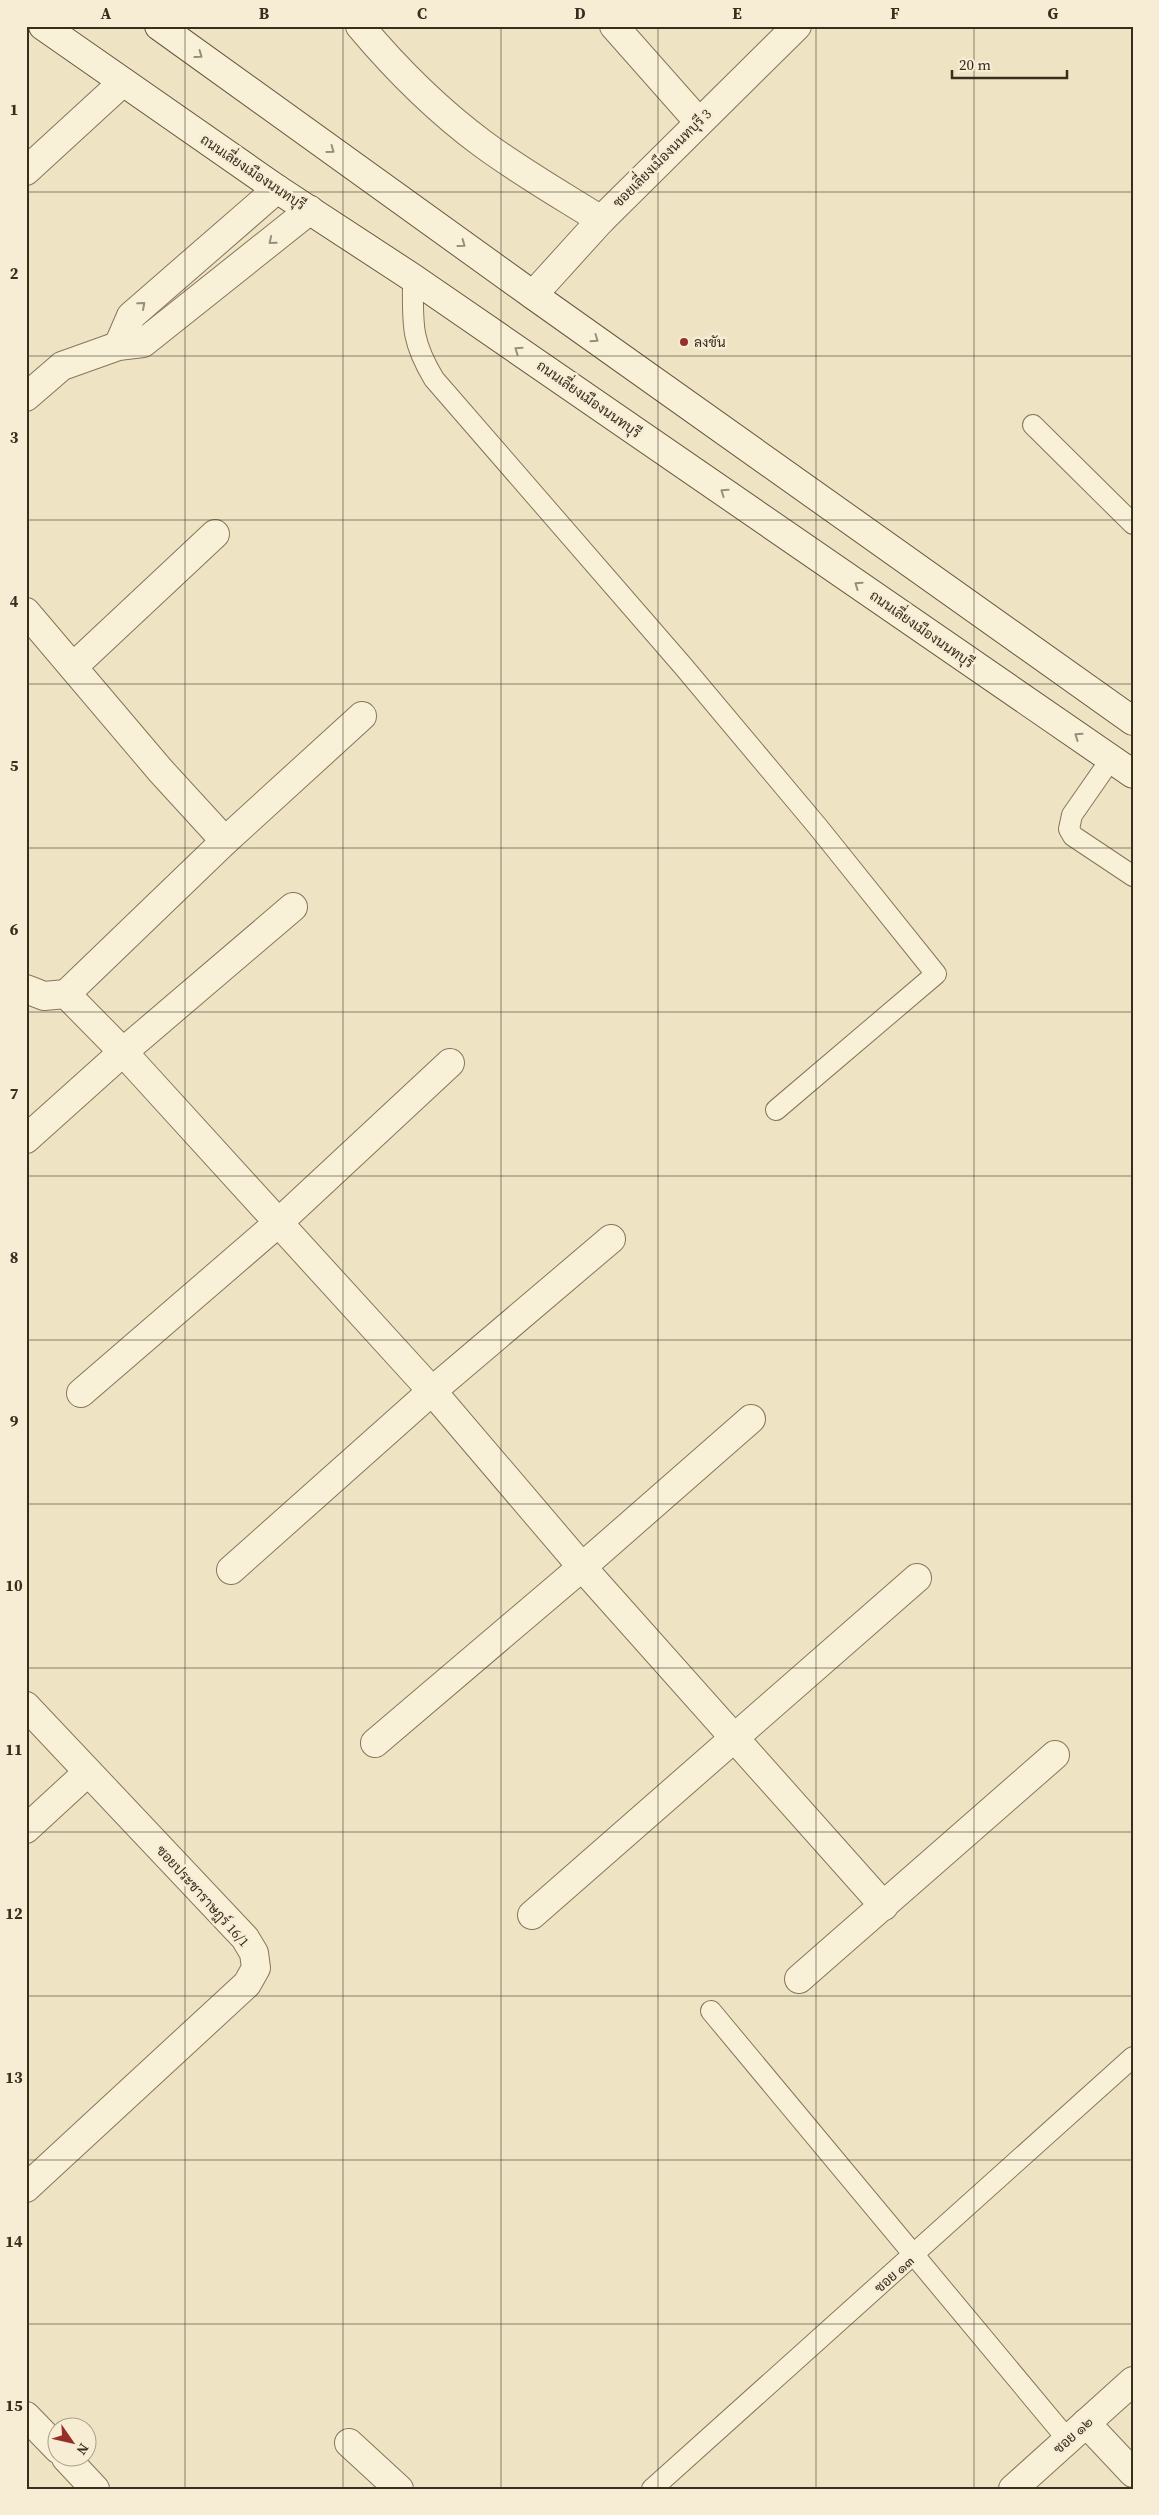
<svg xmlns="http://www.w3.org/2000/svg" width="1159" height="2515" viewBox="0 0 1159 2515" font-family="'Source Serif 4',Sarabun,serif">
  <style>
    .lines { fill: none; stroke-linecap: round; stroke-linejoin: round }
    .lane-casing { stroke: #89755a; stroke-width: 22 }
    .street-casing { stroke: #89755a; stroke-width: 30 }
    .secondary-casing { stroke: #6b563e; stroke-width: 30 }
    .lane { stroke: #f9f0d8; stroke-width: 20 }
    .street { stroke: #f9f0d8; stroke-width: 28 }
    .secondary { stroke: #f9f0d8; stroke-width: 28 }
    .oneway { stroke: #998e7b }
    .grid { fill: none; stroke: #392d1e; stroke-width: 1; stroke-opacity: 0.55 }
    .poi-dot { fill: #982e2a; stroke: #f6edd4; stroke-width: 2 }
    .labels { text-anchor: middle; stroke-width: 5; stroke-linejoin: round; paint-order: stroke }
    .street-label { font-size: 14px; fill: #392d1e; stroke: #f6edd4 }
    .poi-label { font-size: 14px; fill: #392d1e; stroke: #f6edd4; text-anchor: start }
    .neatline { fill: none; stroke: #392d1e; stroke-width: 2 }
    .grid-label { font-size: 16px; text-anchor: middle; font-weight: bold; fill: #392d1e }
  </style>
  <rect width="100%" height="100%" fill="#eee4c4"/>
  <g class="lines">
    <defs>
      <g id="lane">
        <path d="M413,278C413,323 410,339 434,379L683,666L818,827L936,974L776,1110"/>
        <polyline points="1033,425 1133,524"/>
        <polyline points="1111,759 1072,815 1069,829 1073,836 1133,876"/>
        <polyline points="711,2011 1068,2440"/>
        <polyline points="652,2489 1133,2057"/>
      </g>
      <g id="street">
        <path d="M360,26C397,70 437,110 483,144C521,172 561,195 601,220"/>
        <polyline points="614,26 698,121"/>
        <polyline points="26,171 123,82"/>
        <polyline points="533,295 601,220 797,26"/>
        <polyline points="118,346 131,316 277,189"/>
        <polyline points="26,397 62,366 118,346 143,343 310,210"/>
        <polyline points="26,612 160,770 225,841 66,994"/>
        <polyline points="73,667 215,534"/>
        <polyline points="225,841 362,716"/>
        <polyline points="26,989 44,996 66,994 123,1052 432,1391 582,1567 884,1906"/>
        <polyline points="26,1139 123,1052 293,907"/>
        <polyline points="81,1393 277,1224 450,1063"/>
        <polyline points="231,1570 432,1391 611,1239"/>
        <polyline points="26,1706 245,1938 254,1953 256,1968 247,1984 26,2188"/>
        <polyline points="375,1743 582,1567 751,1419"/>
        <polyline points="26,1829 88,1772"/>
        <polyline points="532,1915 917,1578"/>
        <polyline points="799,1979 1055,1755"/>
        <polyline points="26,2416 58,2449"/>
        <polyline points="1086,2423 1133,2473"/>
        <polyline points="349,2443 399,2489"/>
        <polyline points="66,2458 95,2489"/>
        <polyline points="1013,2489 1133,2381"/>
      </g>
      <g id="secondary">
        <polyline points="43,26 277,189 413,278 1133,774"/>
        <polyline points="159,26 533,295 1133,721"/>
      </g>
    </defs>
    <use href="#lane" class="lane-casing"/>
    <use href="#street" class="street-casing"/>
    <use href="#secondary" class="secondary-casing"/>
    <use href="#lane" class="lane"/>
    <use href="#street" class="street"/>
    <use href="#secondary" class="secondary"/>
  </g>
  <defs><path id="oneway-chevron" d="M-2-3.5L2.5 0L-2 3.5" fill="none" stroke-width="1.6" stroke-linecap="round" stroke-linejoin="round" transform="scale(1.25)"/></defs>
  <g class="oneway">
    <use href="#oneway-chevron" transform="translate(199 55) rotate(36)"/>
    <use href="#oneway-chevron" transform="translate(331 150) rotate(36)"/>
    <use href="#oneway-chevron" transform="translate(272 241) rotate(141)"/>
    <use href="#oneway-chevron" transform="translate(462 244) rotate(36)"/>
    <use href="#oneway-chevron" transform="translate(142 305) rotate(-41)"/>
    <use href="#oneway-chevron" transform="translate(595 339) rotate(35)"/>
    <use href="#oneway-chevron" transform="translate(518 350) rotate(-145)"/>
    <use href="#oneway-chevron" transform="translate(724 492) rotate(-145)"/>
    <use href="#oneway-chevron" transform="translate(858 585) rotate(-145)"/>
    <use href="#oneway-chevron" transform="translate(1078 736) rotate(-145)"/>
  </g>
  <path class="grid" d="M185,26V2489M343,26V2489M501,26V2489M658,26V2489M816,26V2489M974,26V2489M26,192H1133M26,356H1133M26,520H1133M26,684H1133M26,848H1133M26,1012H1133M26,1176H1133M26,1340H1133M26,1504H1133M26,1668H1133M26,1832H1133M26,1996H1133M26,2160H1133M26,2324H1133"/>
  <circle class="poi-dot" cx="684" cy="342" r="5"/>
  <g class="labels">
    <g class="street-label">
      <text transform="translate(662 158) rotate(-45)" y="5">ซอยเลี่ยงเมืองนนทบุรี 3</text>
      <text transform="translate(253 172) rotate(34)" y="5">ถนนเลี่ยงเมืองนนทบุรี</text>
      <text transform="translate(589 399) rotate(35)" y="5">ถนนเลี่ยงเมืองนนทบุรี</text>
      <text transform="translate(922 629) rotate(35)" y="5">ถนนเลี่ยงเมืองนนทบุรี</text>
      <text transform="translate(203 1896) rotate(48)" y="5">ซอยประชาราษฎร์ 16/1</text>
      <text transform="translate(894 2274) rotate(-42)" y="5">ซอย ๑๓</text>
      <text transform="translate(1073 2435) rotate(-42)" y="5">ซอย ๑๒</text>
    </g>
    <g class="poi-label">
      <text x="694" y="347">ลงขัน</text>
    </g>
  </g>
  <rect width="1159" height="2515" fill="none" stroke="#f6edd4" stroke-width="55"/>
  <g transform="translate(72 2442) rotate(124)"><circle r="24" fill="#f6edd4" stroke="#aaa08b"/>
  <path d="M0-4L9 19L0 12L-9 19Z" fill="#982e2a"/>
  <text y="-8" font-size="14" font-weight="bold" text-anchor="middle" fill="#392d1e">N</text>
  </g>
  <path d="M952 70v8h115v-8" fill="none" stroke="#392d1e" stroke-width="2.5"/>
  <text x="959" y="70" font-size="15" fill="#392d1e" stroke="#f6edd4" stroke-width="4" paint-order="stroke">20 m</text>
  <rect x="28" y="28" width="1104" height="2460" class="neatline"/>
  <g class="grid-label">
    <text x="106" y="19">A</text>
    <text x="264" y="19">B</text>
    <text x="422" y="19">C</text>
    <text x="580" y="19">D</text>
    <text x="737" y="19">E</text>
    <text x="895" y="19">F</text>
    <text x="1053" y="19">G</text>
    <text x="14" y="115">1</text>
    <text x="14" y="279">2</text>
    <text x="14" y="443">3</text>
    <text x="14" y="607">4</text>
    <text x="14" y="771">5</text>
    <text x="14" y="935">6</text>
    <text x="14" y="1099">7</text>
    <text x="14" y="1263">8</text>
    <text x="14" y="1427">9</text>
    <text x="14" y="1591">10</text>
    <text x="14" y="1755">11</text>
    <text x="14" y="1919">12</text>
    <text x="14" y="2083">13</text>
    <text x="14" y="2247">14</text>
    <text x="14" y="2411">15</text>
  </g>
</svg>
